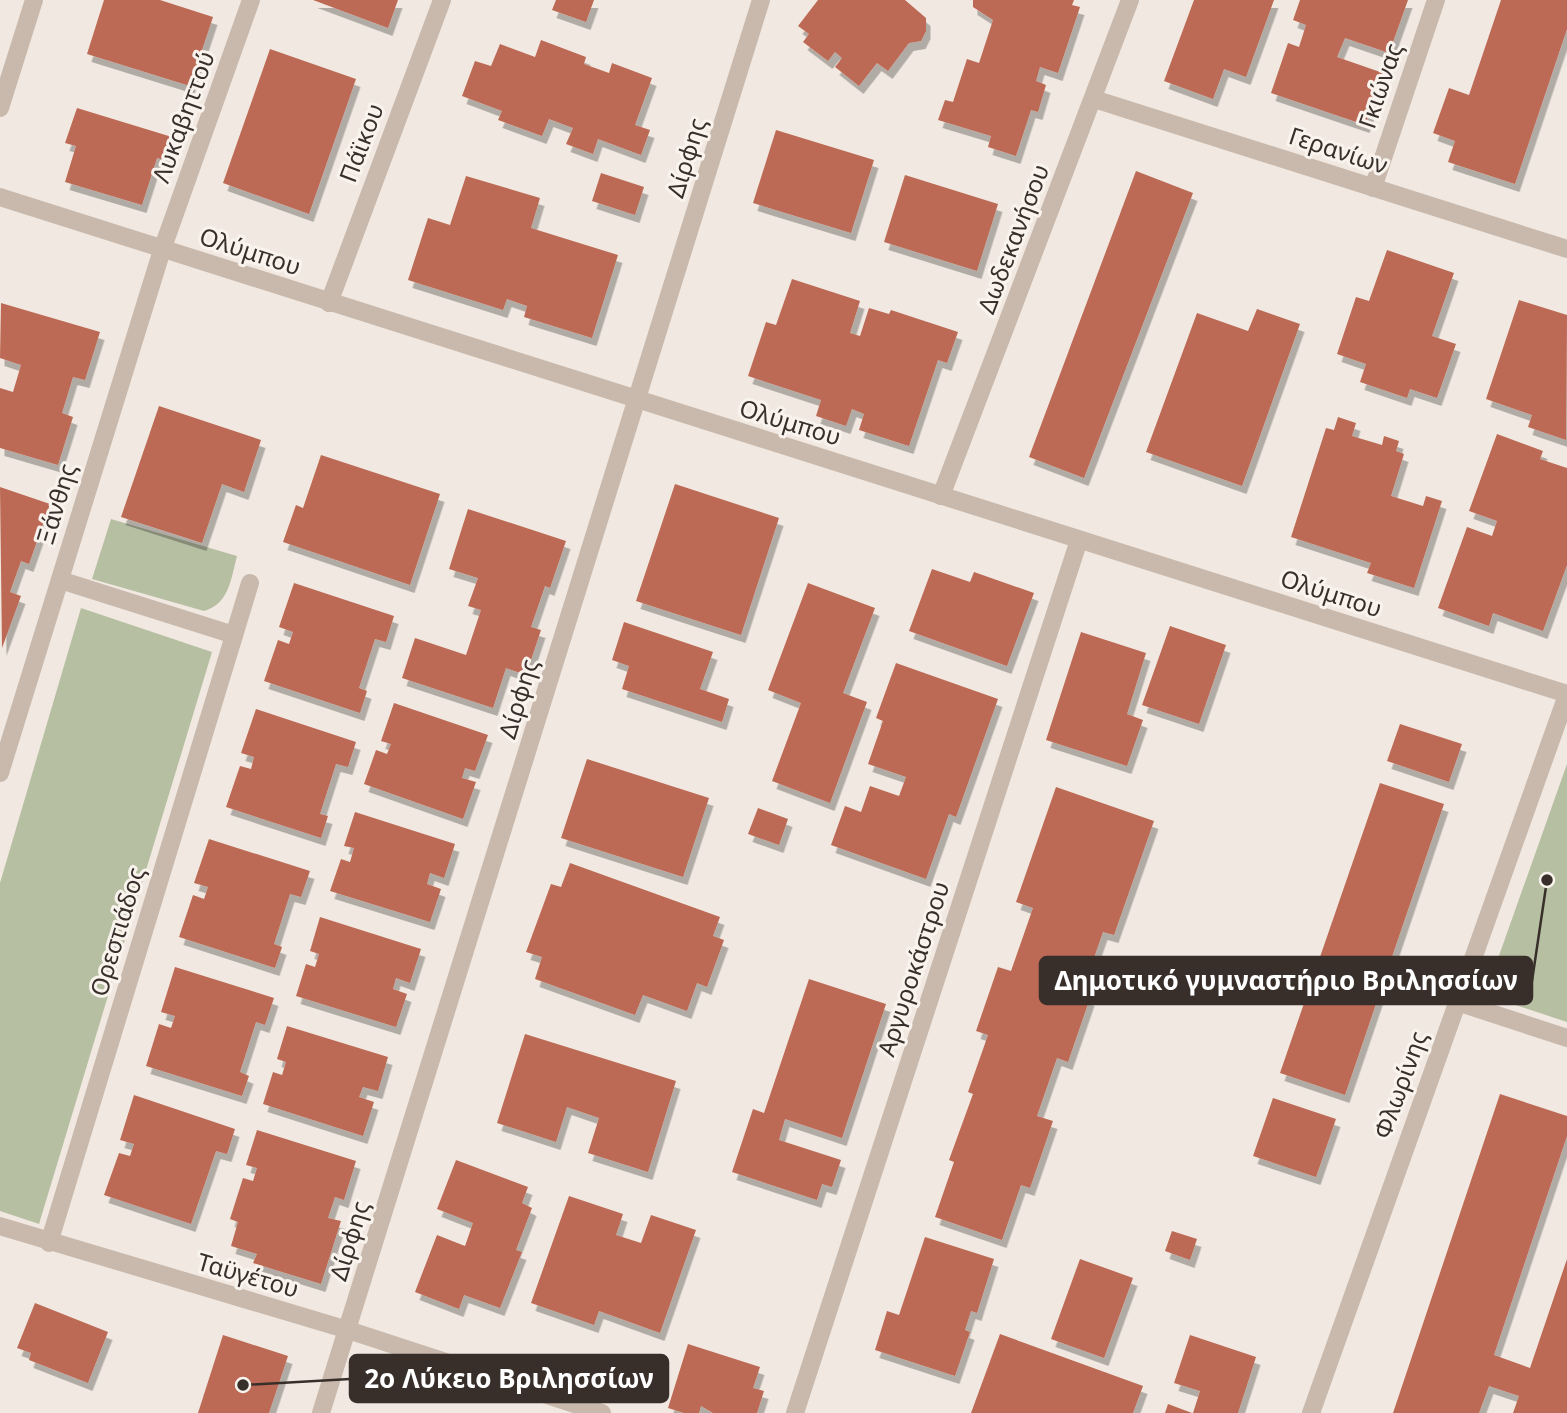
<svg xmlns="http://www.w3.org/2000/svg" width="1567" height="1413" viewBox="0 0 1567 1413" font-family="'Noto Sans',sans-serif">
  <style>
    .green { fill: #b7bfa2 }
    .building { fill: #bc6a54; filter: url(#shadow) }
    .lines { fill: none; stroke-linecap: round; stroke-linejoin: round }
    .minor { stroke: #c9b9ad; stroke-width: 18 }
    .labels { text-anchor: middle; stroke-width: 6; stroke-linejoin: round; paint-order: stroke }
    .street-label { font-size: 24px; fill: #382f2b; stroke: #f9f3ed }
    .leader { fill: none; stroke: #382f2b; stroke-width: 2.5 }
    .callout-dot { fill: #382f2b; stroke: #f9f3ed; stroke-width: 2.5 }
    .callout { fill: #382f2b; stroke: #382f2b; stroke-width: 2.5 }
    .callout-label { font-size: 26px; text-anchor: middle; font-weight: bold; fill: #fff }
  </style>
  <defs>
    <filter id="shadow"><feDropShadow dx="4.5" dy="8" stdDeviation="0" flood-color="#0004"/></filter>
  </defs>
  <rect width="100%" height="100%" fill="#f1e9e1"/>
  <g class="green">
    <path d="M111,519L237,556C231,579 229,604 204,611L92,579Z"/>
    <polygon points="81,608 212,652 39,1224 0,1211 0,883"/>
    <polygon points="1567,764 1567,1022 1485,995"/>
  </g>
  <g class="building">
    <polygon points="104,0 160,0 213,17 190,86 87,54"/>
    <polygon points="313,0 398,0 388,28"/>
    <polygon points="556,0 594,0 586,22 552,10"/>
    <polygon points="818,0 905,0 926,18 926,31 921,41 909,43 888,71 877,63 859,86 835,67 842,58 835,52 828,61 803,42 809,34 798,26"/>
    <polygon points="973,0 1074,0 1072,5 1080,7 1058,73 1040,67 1036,81 1046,85 1038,112 1031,110 1016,156 988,147 991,136 938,120 945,100 953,102 967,59 979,63 993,20 973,7"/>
    <polygon points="1194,0 1274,0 1246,77 1224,69 1213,99 1164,81"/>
    <polygon points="1300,0 1408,0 1389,53 1345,38 1337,57 1383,73 1365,125 1271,93 1288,43 1299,47 1306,25 1293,20"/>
    <polygon points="1501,0 1567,0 1567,29 1515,184 1448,162 1455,141 1433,133 1449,88 1469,95"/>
    <polygon points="541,40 586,57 584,64 609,73 612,63 652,78 635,125 650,130 641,155 598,139 593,154 566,144 573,128 549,119 542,136 498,120 502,111 462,96 475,61 491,66 500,44 535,57"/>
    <polygon points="270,49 356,79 309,214 223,183"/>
    <polygon points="77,108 172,137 165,160 157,158 142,205 65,182 76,146 65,143"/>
    <polygon points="776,130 874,160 851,233 753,203"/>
    <polygon points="1136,171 1193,193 1084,478 1029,457"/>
    <polygon points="601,173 644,187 635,215 592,201"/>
    <polygon points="905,175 998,204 977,271 884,242"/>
    <polygon points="466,176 540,198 531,228 618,255 592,338 524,317 527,306 507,299 503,310 408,280 428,218 450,225"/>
    <polygon points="1387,250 1454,273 1432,336 1456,344 1437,398 1410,389 1407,398 1360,382 1366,364 1337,354 1356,297 1369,301"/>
    <polygon points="792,279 860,301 850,333 860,336 869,308 889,314 891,310 958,332 947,363 938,360 909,446 859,430 864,414 852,409 846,426 816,416 821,400 748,376 766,322 776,325"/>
    <polygon points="1519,300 1567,315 1566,440 1528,427 1532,415 1486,399"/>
    <polygon points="1,303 100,332 85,380 73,377 62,413 73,417 58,465 0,448 0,388 13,392 21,365 0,358"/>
    <polygon points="1257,309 1300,324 1242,486 1146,452 1197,313 1248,331"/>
    <polygon points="159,406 261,440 244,492 222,484 202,543 121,517"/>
    <polygon points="1338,417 1356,423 1352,436 1382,445 1384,436 1399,441 1396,451 1404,454 1391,496 1423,506 1426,496 1442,501 1414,588 1367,573 1371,563 1291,537 1326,428 1334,430"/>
    <polygon points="1497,434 1543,451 1540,459 1567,468 1567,565 1543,631 1493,613 1489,626 1438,608 1467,527 1492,536 1497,521 1469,511"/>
    <polygon points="321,455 440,494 410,585 283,542 296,505 303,508"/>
    <polygon points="675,484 779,518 741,635 636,601"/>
    <polygon points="0,487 50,504 29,564 21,561 10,592 21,596 2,648"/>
    <polygon points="468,509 566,541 550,588 545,586 531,627 541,630 526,675 506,668 493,708 402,678 415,638 466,655 481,610 468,606 478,578 449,569"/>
    <polygon points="932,569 970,582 974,572 1034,593 1007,666 909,631"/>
    <polygon points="294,583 394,616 386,642 375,639 359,688 367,691 360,713 264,681 278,640 289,644 293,632 279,627"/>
    <polygon points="808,583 875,608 843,693 867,702 830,803 772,781 801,703 768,690"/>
    <polygon points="624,622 713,652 700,689 729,699 722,722 622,689 629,666 612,660"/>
    <polygon points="1170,626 1226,645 1199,724 1142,705"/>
    <polygon points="1081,632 1146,653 1127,714 1143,720 1127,766 1046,740"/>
    <polygon points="896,663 998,699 956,817 949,814 926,879 831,845 845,806 861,812 870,786 899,796 906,777 868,764 883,721 876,718"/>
    <polygon points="394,703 488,735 475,771 465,768 462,778 476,782 463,819 364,784 376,750 387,754 391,744 381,741"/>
    <polygon points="256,709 356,742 348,767 336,764 320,814 328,816 321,838 226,807 240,766 251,769 254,757 241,753"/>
    <polygon points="1400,724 1462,744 1449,782 1387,761"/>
    <polygon points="587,759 709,798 683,877 561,838"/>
    <polygon points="1380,783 1444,804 1345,1095 1280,1073"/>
    <polygon points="1056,787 1154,821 1114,935 1103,932 1081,995 1090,998 1068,1062 1057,1058 1037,1116 1053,1121 1030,1188 1021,1185 1002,1240 935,1217 954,1162 949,1160 973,1094 968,1092 988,1035 976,1031 998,967 1011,971 1033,908 1016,902"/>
    <polygon points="758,808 788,819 779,845 748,834"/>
    <polygon points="355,812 455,844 444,878 430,873 427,884 441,889 430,922 330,891 341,859 350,862 354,848 344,846"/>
    <polygon points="209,839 310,871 301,897 290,894 274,944 282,947 275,968 179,937 193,895 204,899 208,887 194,883"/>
    <polygon points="570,863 720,917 713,936 724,940 707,987 697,983 687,1011 643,995 635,1015 535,979 542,957 526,952 551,884 561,887"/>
    <polygon points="320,917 421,949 410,983 396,978 393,989 407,994 396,1027 296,996 306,964 315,967 319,954 310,951"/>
    <polygon points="175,967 274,998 265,1025 256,1022 240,1072 249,1076 242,1096 146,1066 159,1024 171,1028 175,1016 161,1012"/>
    <polygon points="809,979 886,1004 842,1138 785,1119 779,1140 841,1160 832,1187 822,1184 817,1200 732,1172 753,1109 764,1113"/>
    <polygon points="287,1026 388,1057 378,1091 363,1087 359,1097 374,1102 363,1136 263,1104 273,1072 282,1075 286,1062 277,1059"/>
    <polygon points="525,1034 676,1081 648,1172 588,1153 599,1118 567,1107 556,1142 497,1123"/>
    <polygon points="1500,1094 1567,1116 1567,1136 1494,1355 1530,1368 1567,1259 1567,1413 1513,1413 1519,1396 1489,1386 1479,1413 1393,1413"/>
    <polygon points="134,1095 235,1129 227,1154 216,1151 191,1224 104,1195 119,1153 130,1156 134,1144 120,1140"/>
    <polygon points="1273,1098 1336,1119 1316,1177 1253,1156"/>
    <polygon points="257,1130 356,1161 344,1200 335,1197 328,1218 341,1221 321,1284 253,1263 257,1254 231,1246 238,1222 230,1219 243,1178 253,1181 257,1168 246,1165"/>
    <polygon points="456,1160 528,1187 522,1203 532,1208 516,1250 522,1252 500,1308 464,1295 459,1309 415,1292 437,1235 465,1246 473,1223 437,1209"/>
    <polygon points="569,1196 623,1214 616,1235 641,1243 651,1215 696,1230 660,1333 599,1311 594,1325 531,1303"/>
    <polygon points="1172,1231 1197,1239 1190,1260 1165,1251"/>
    <polygon points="925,1237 994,1259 977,1313 971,1311 965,1330 970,1332 955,1376 875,1350 887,1311 899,1315"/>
    <polygon points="1080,1259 1133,1278 1104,1358 1051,1339"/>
    <polygon points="35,1303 108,1332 88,1383 29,1360 31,1353 17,1348"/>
    <polygon points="1000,1334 1143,1386 1133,1413 971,1413"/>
    <polygon points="223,1335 288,1356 269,1413 198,1413"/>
    <polygon points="1190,1335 1256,1357 1238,1413 1193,1413 1200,1391 1174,1383"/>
    <polygon points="688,1344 760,1367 753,1388 764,1391 757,1413 713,1413 701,1406 699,1413 684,1413 668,1408"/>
    <polygon points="1168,1404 1192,1413 1165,1413"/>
  </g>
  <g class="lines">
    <g class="minor">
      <polyline points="1094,99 1567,249"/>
      <polyline points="0,108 34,0"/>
      <polyline points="1373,188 1436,0"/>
      <polyline points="0,197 1567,694"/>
      <polyline points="329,303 442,0"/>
      <polyline points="941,496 1130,0"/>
      <polyline points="60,580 234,635"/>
      <polyline points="0,773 162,250 251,0"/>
      <polyline points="1457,1002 1567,1038"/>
      <polyline points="0,1226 348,1330 602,1413"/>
      <polyline points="49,1243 250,583"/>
      <polyline points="321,1413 761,0"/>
      <polyline points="795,1413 1079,540"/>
      <polyline points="1311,1413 1567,695"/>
    </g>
  </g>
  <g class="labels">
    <g class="street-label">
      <text transform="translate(1381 86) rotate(-71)" y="8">Γκιώνας</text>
      <text transform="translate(184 117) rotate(-70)" y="8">Λυκαβηττού</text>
      <text transform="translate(362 143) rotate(-69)" y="8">Πάϊκου</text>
      <text transform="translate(1338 151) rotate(18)" y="8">Γερανίων</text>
      <text transform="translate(687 158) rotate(-73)" y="8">Δίρφης</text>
      <text transform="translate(1014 239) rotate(-69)" y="8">Δωδεκανήσου</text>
      <text transform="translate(250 252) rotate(18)" y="8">Ολύμπου</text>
      <text transform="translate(790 423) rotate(17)" y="8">Ολύμπου</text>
      <text transform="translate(57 504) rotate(-73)" y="8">Ξάνθης</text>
      <text transform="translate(1331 594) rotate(18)" y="8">Ολύμπου</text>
      <text transform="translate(519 699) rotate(-73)" y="8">Δίρφης</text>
      <text transform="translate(118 932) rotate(-73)" y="8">Ορεστιάδος</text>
      <text transform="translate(914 969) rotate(-72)" y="8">Αργυροκάστρου</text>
      <text transform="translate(1401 1085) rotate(-70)" y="8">Φλωρίνης</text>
      <text transform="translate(350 1241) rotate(-73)" y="8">Δίρφης</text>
      <text transform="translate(248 1276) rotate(16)" y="8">Ταϋγέτου</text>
    </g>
  </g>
  <path class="leader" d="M1547 880L1532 981M243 1385L350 1379"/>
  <g class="callout-dot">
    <circle cx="1547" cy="880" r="7"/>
    <circle cx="243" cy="1385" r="7"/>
  </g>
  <g class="callout">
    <rect x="1040" y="957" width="492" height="47" rx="7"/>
    <rect x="350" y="1355" width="318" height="47" rx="7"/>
  </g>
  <g class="callout-label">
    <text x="1286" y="990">Δημοτικό γυμναστήριο Βριλησσίων</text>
    <text x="509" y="1388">2ο Λύκειο Βριλησσίων</text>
  </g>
</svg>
